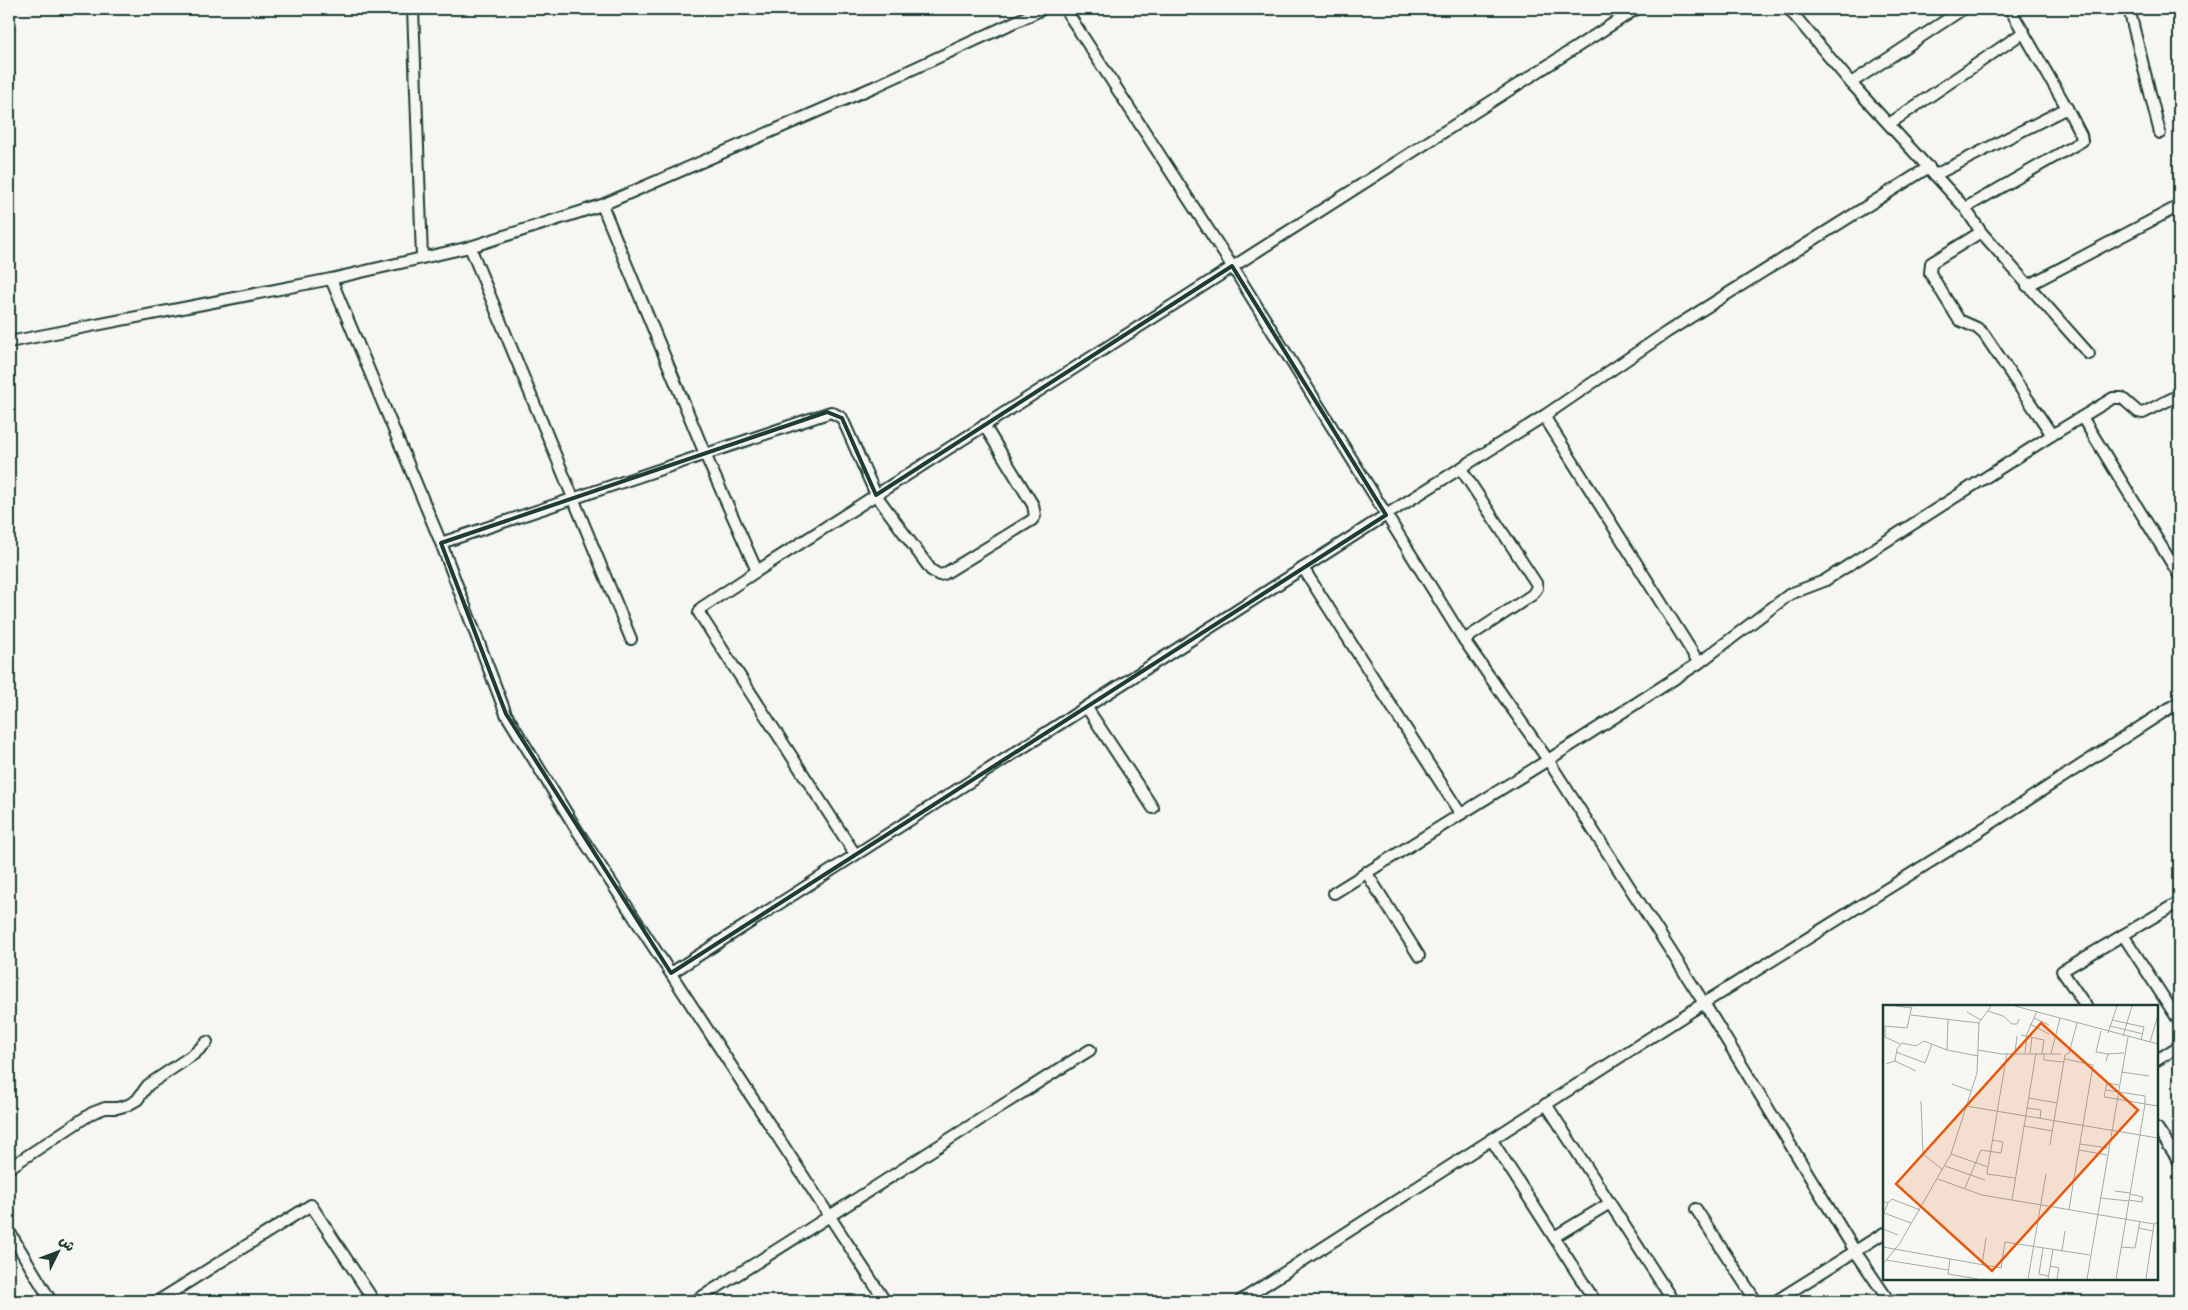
<svg xmlns="http://www.w3.org/2000/svg" width="2188" height="1310" viewBox="0 0 2188 1310" font-family="Pangolin,'Playpen Sans Arabic',sans-serif">
  <style>
    .lines { fill: none; stroke-linecap: round; stroke-linejoin: round }
    .street-casing { stroke: #1f3d34; stroke-width: 14 }
    .street { stroke: #f6f6f2; stroke-width: 10 }
    .marked { fill: none; stroke: #1f3d34; stroke-width: 4; stroke-linejoin: round }
    .inset-road { fill: none; stroke: #a0aca6; stroke-width: 1 }
    .view { fill: #e8590c; fill-opacity: 0.15; stroke: #e8590c; stroke-width: 2.5 }
    .inset-edge { fill: none; stroke: #1f3d34; stroke-width: 2.5 }
  </style>
  <rect width="100%" height="100%" fill="#f6f6f2"/>
  <filter id="ink" filterUnits="userSpaceOnUse"><feTurbulence type="fractalNoise" baseFrequency=".02" numOctaves="2"/><feDisplacementMap in="SourceGraphic" scale="10" xChannelSelector="R" yChannelSelector="G"/><feConvolveMatrix kernelMatrix="1 2 1 2 8 2 1 2 1" color-interpolation-filters="sRGB"/></filter>
  <g filter="url(#ink)">
    <g class="lines">
      <defs>
        <g id="street">
          <polyline points="413,9 422,257"/>
          <polyline points="1065,9 1232,266 1464,640 1548,760 1704,1003 1855,1251 1889,1301"/>
          <polyline points="1789,9 1851,83 1965,208 1981,232 2089,354"/>
          <polyline points="2129,9 2160,133"/>
          <polyline points="1851,83 1963,9"/>
          <polyline points="1889,124 2024,32"/>
          <polyline points="1935,175 2067,108"/>
          <polyline points="602,205 705,454 757,571 1636,9"/>
          <polyline points="1965,208 2082,141 2081,135 2067,108 2010,9"/>
          <polyline points="1981,232 1931,263 1930,273 1959,320 1977,328 1984,334 2052,435"/>
          <polyline points="470,247 631,639"/>
          <polyline points="331,279 441,543 506,714 575,827 885,1301"/>
          <polyline points="2027,286 2179,206"/>
          <polyline points="9,342 331,279 470,247 602,205 876,86 1043,9"/>
          <polyline points="1544,416 1699,663"/>
          <polyline points="2082,417 2179,575"/>
          <polyline points="1461,469 1536,583 1537,588 1532,595 1464,640"/>
          <polyline points="441,543 831,412 842,418 876,495 931,570 939,575 944,574 1032,520 1035,516 1033,505 984,425"/>
          <polyline points="1303,568 1460,813"/>
          <polyline points="757,571 701,608 699,613 855,854"/>
          <polyline points="1087,708 1153,808"/>
          <polyline points="1366,872 1419,956"/>
          <polyline points="1334,893 1548,760 1699,663 1790,594 1824,581 2052,435 2113,398 2122,398 2138,412 2143,413 2179,395"/>
          <polyline points="2123,935 2179,1021"/>
          <polyline points="671,973 1386,515 1544,416 1667,332 1929,167"/>
          <polyline points="2086,1006 2062,971 2179,902"/>
          <polyline points="2157,1060 2179,1046"/>
          <polyline points="1546,1104 1673,1301"/>
          <polyline points="2157,1128 2179,1161"/>
          <polyline points="1491,1139 1595,1301"/>
          <polyline points="9,1168 92,1113 105,1108 117,1108 128,1105 137,1100 148,1085 194,1054 207,1042"/>
          <polyline points="1696,1209 1756,1301"/>
          <polyline points="9,1231 51,1301"/>
          <polyline points="1554,1237 1610,1203"/>
          <polyline points="158,1301 311,1205 374,1301"/>
          <path d="M695,1301C828,1219 958,1132 1090,1050"/>
          <polyline points="1240,1301 1704,1003 1967,839 2179,702"/>
          <polyline points="1776,1301 1884,1233"/>
        </g>
      </defs>
      <use href="#street" class="street-casing"/>
      <use href="#street" class="street"/>
    </g>
  </g>
  <path class="marked" d="M1232,266L1386,515L671,973L506,714L441,543L827,412L842,418L876,495Z"/>
  <g transform="translate(1883 1005)">
    <rect width="275" height="275" fill="#f6f6f2"/>
    <path class="inset-road" d="M13,1L29,3M132,1L275,39M105,6L120,11L129,19H134L136,14M84,7L98,15M28,10L96,18M151,13L166,20M65,14L64,45L95,51M229,15L261,22L258,35M147,19L166,29M227,21L260,29M218,26L213,47L225,49L223,56M225,28L234,1M138,30L161,35L159,48M143,31L154,6M240,31L249,1M267,37L275,10M17,39L2,32V21L24,23L29,1M95,45L119,49H178M13,47L42,58L49,39M132,48L134,31M142,48L144,31M147,48L149,32M161,49V55L181,57M168,49L177,13M225,49L241,48M182,54L210,60L186,204M12,56L14,44L19,38L33,41L41,36L64,45M3,59L12,56L33,66M238,67L266,71M69,79L88,86M223,85L262,91V99L275,101M146,93L174,98M234,94L221,92L224,78L236,80M38,96L40,149L60,165M83,101L275,133M144,103L158,105L157,114M141,121L170,126M197,139L225,143M167,140L182,50L186,48L194,18M196,145L224,150M68,149L105,162L124,48M62,161L102,175M105,162L104,169L132,173M55,174L99,190L271,219L275,217M82,183L98,145L118,148L120,137L109,135M232,186L247,188M217,193L246,196M129,195L153,48M246,195L259,197L260,192L247,189M0,196L5,198L0,210M5,198L9,194L37,205M1,208L28,218M255,223L270,226M0,224L15,230M0,242L118,263L122,237L207,250M238,242L252,243L257,216M160,243L156,269L165,271M179,246L182,226M67,254L65,269L95,274M3,255L65,265M0,259L17,238L68,149L94,68L96,18L108,1M99,260L103,233M167,261L176,263L174,274M145,274L163,169M165,274L170,244M204,274L245,32M233,274L262,99L234,94M263,274L271,219"/>
    <path class="view" d="M158,18L255,105L109,266L13,179Z"/>
    <rect width="275" height="275" class="inset-edge"/>
  </g>
  <rect width="2188" height="1310" fill="none" stroke="#f6f6f2" stroke-width="30"/>
  <rect x="15" y="15" width="2158" height="1280" fill="none" stroke="#1f3d34" stroke-width="2" filter="url(#ink)"/>
  <g transform="translate(58 1252) rotate(48)" stroke="#f6f6f2" stroke-width="4" paint-order="stroke">
  <path d="M0-4L9 19L0 12L-9 19Z" fill="#1f3d34"/>
  <text y="-8" font-size="14" font-weight="bold" text-anchor="middle" fill="#1f3d34">ش</text>
  </g>
</svg>
